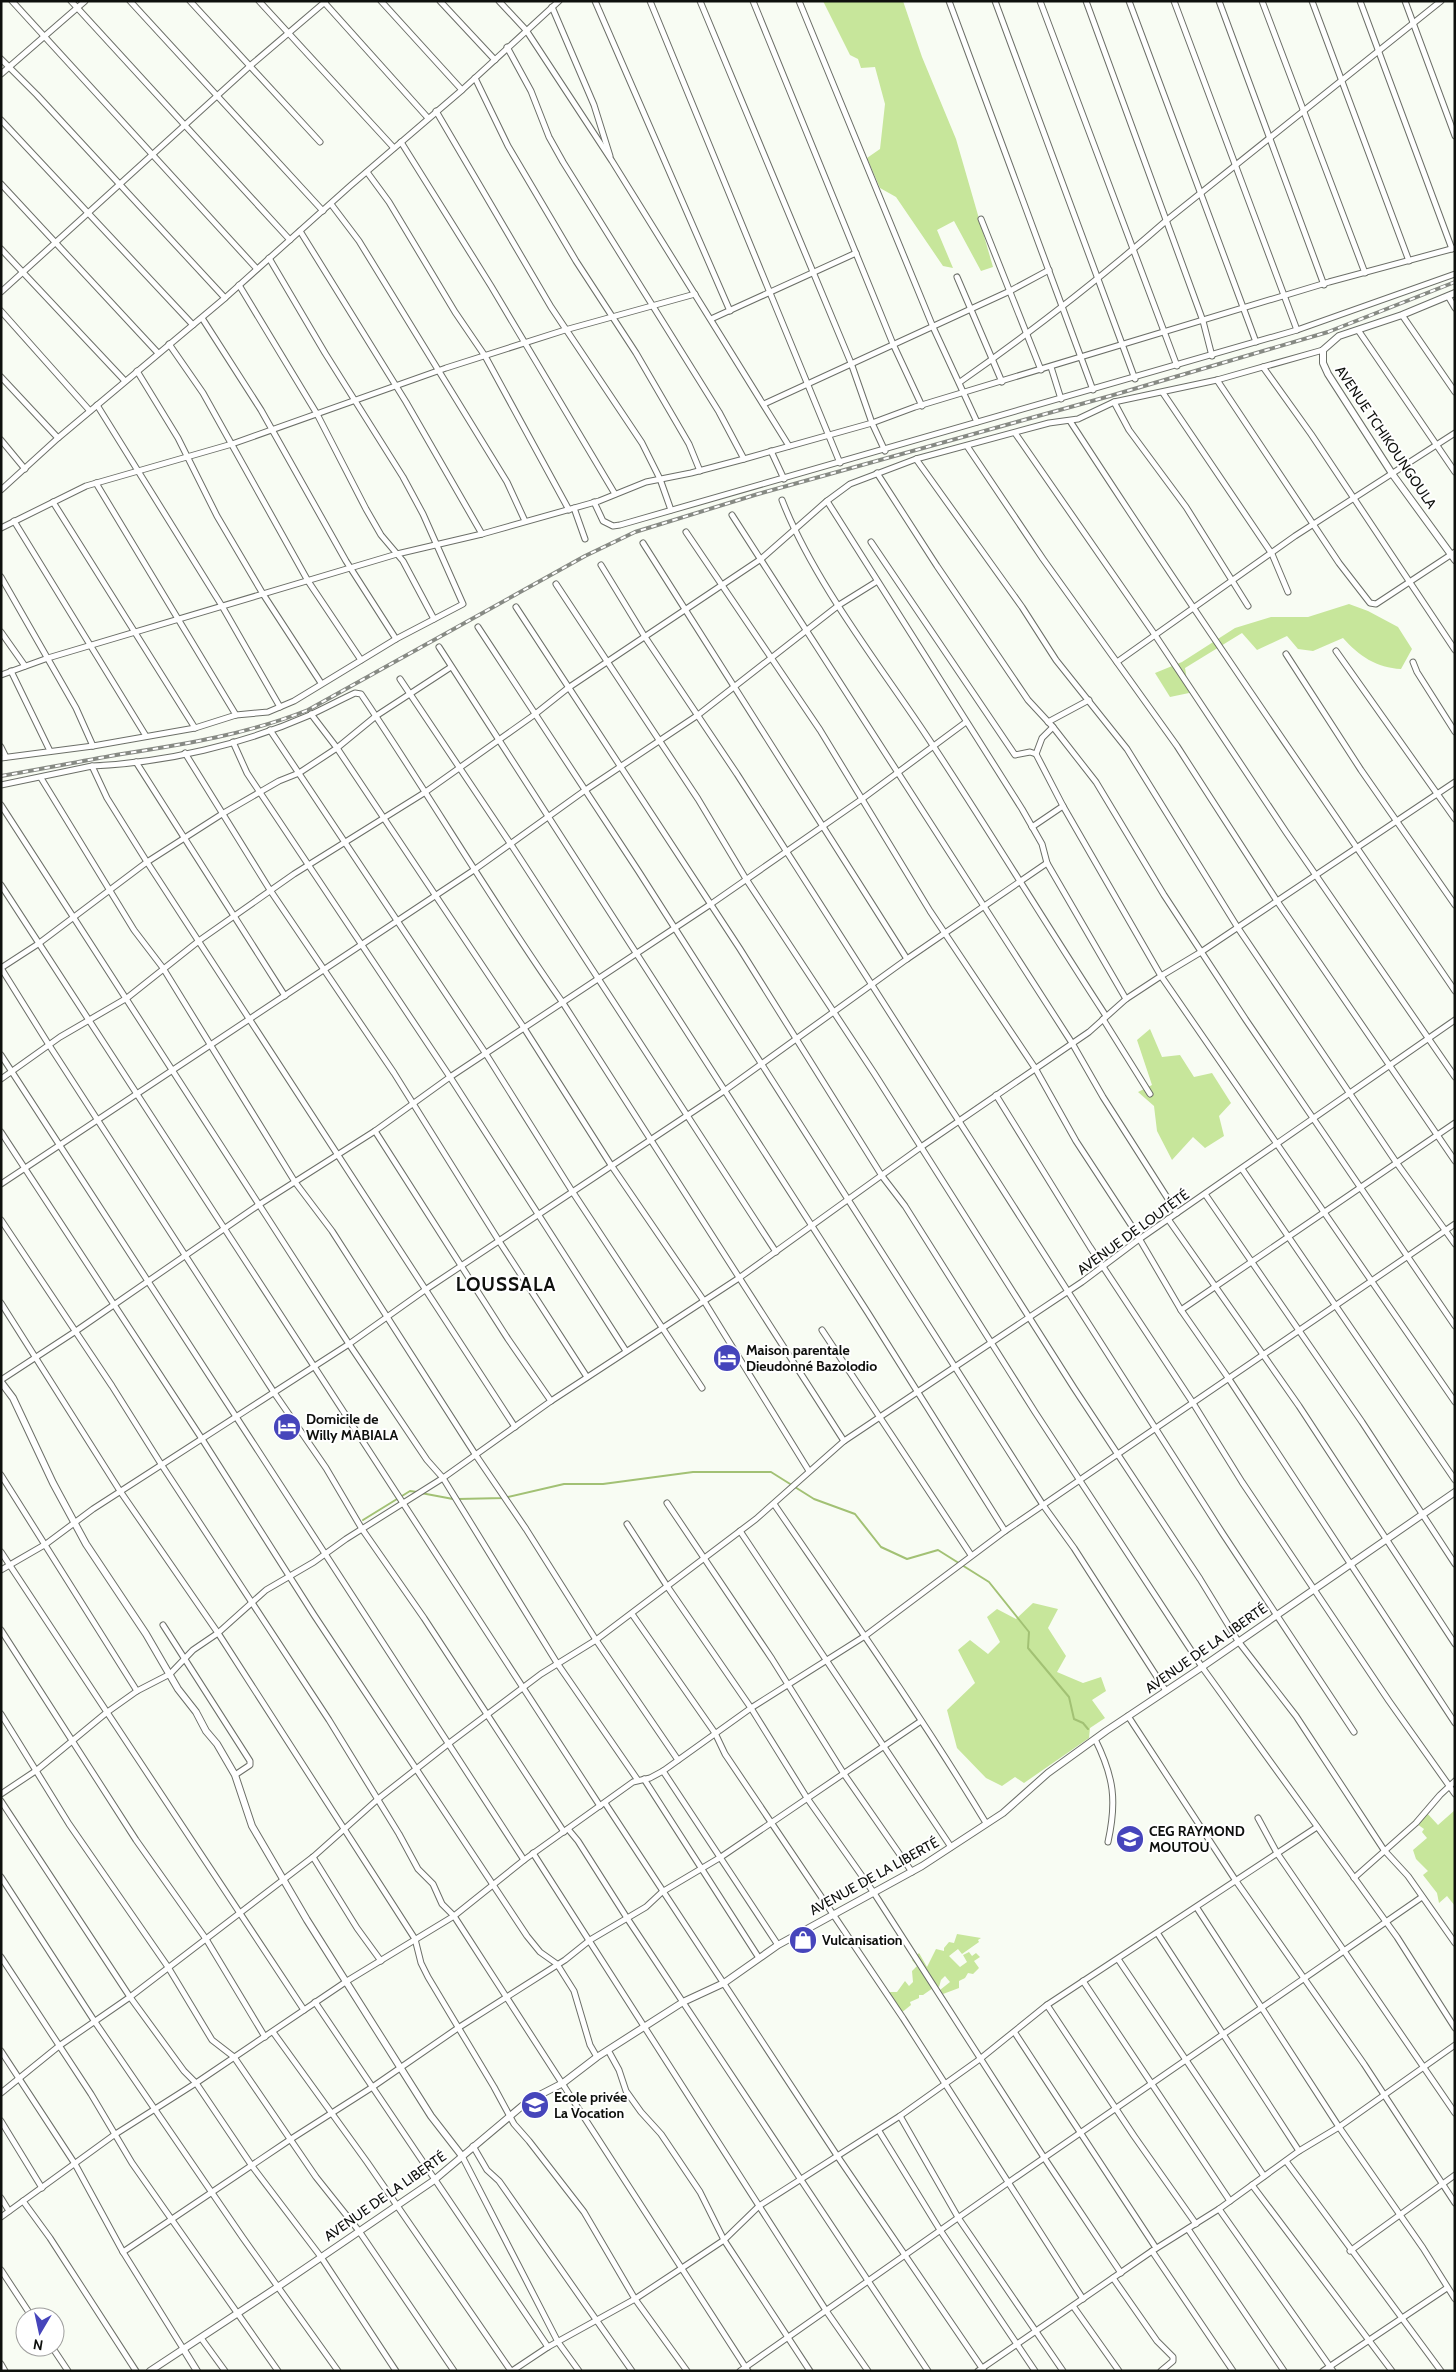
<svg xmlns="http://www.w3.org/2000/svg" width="1456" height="2372" viewBox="0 0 1456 2372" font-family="Cabin,sans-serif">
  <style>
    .green { fill: #c7e69b }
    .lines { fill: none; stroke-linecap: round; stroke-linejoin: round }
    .stream { stroke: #a2c174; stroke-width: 2 }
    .minor-casing { stroke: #6c6f68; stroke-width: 7 }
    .tertiary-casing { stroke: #6c6f68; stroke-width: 8 }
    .minor { stroke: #fff; stroke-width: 5 }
    .tertiary { stroke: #fff; stroke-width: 6 }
    .rail-casing { stroke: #878a84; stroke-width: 4 }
    .rail { stroke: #fff; stroke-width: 2; stroke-dasharray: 5.5; stroke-linecap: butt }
    .labels { text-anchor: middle; stroke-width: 4; stroke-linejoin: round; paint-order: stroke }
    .street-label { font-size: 14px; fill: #0e100d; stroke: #fff }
    .poi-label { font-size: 14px; font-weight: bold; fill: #0e100d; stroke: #fff; text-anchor: start }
    .district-label { font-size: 19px; font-weight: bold; letter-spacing: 1px; fill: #0e100d; stroke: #fff }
  </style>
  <rect width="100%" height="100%" fill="#f8fcf3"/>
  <g class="green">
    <polygon points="823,1 903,1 922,57 956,139 993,267 981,271 954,221 937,230 953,268 943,266 896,197 880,188 867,158 880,149 885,104 875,67 861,68 858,59 850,55"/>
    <path d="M1349,604L1368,611L1398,627L1412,649L1401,669C1377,668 1359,656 1343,638L1313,651L1298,649L1287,636L1257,650L1242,633L1185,668L1189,693L1170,697L1155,673L1182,662L1235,628L1271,617H1308Z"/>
    <polygon points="1150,1029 1162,1057 1180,1055 1194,1077 1212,1073 1231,1103 1219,1116 1224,1136 1205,1148 1193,1137 1172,1160 1157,1131 1154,1106 1138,1092 1152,1085 1137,1040"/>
    <polygon points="1033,1603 1058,1609 1048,1628 1066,1656 1057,1672 1083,1683 1101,1677 1106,1691 1092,1700 1105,1718 1090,1728 1089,1738 1024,1783 1015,1777 1002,1786 986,1778 957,1748 947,1710 975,1683 958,1650 970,1640 988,1654 1000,1642 987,1617 997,1609 1016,1619"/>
    <polygon points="1455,1810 1455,1906 1447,1896 1439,1903 1437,1893 1423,1875 1428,1871 1416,1859 1413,1850 1427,1838 1422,1832 1424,1829 1413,1821 1426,1812 1438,1825"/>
    <polygon points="957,1934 981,1938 978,1940 979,1942 962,1954 958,1949 949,1956 960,1967 967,1962 963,1955 969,1952 972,1956 976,1953 980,1957 974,1961 979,1968 973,1974 968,1973 965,1978 959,1981 959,1988 943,1994 940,1990 950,1982 945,1976 941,1980 939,1987 934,1984 933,1988 923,1995 919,1995 919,1998 910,2002 911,2005 901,2013 889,1998 889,1992 897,1992 905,1981 909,1986 913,1982 912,1971 917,1966 912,1960 919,1953 927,1967 936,1949 944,1951 944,1948 949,1942 954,1943"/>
  </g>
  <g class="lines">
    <g class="stream">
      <polyline points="421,1493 453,1499"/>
      <polyline points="458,1499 504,1498 564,1484 603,1484 693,1472 771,1472 814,1499 855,1514 881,1547 907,1559 938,1550 989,1582 1029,1632 1028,1648 1069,1697 1074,1719 1083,1723 1088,1729"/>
      <polyline points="363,1520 410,1491 417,1492"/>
    </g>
    <defs>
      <g id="minor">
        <polyline points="12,1 257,269"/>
        <polyline points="71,1 290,240"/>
        <polyline points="130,1 323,211"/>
        <polyline points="190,1 320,142"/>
        <polyline points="259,1 394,148"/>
        <polyline points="323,1 428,118"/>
        <polyline points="381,1 462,90"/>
        <polyline points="440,1 495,60"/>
        <polyline points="499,1 526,30 612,161 789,446"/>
        <polyline points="595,1 730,311"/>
        <polyline points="650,1 840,463"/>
        <polyline points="700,1 851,363 872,423 885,451"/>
        <polyline points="753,1 893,344 922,406"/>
        <polyline points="799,1 933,327 977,422"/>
        <polyline points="949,1 1093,390"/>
        <polyline points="995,1 1135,379"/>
        <polyline points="1040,1 1177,366"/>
        <polyline points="1086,1 1203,321 1212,356"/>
        <polyline points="1129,1 1256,342"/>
        <polyline points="1174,1 1297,330"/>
        <polyline points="1219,1 1324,285"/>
        <polyline points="1262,1 1365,273"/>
        <polyline points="1312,1 1409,261"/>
        <polyline points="1360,1 1452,249"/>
        <polyline points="1405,1 1455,136"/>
        <polyline points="552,7 594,105 610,156"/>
        <polyline points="507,47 531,91 549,137 563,162 719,412 744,459"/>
        <polyline points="1,59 37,95 225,298"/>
        <polyline points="1,74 85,1"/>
        <polyline points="475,78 508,146 576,261 636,353 689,444 700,471"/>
        <polyline points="436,111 551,307 642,443 660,479 671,510"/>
        <polyline points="1,120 193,325"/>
        <polyline points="401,142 491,286 615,494"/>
        <polyline points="367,172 389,202 455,312 485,356 569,510"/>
        <polyline points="1,184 158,353"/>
        <polyline points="331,204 359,241 507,482 525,521"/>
        <polyline points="981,219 1041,370"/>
        <polyline points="300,231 406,402 482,534"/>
        <polyline points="1,249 125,381"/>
        <polyline points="957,277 1002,382"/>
        <polyline points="239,285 317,414 366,509 381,535 403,561 434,619"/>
        <polyline points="1,292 251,65 326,1"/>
        <polyline points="1448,296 1455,308"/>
        <polyline points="1,311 90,411"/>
        <polyline points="1402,315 1455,392"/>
        <polyline points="202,318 261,410 346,561 396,639"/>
        <polyline points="711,319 856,253"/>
        <polyline points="1358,330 1455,472"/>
        <polyline points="169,344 203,393 308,581 361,660"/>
        <polyline points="1051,367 1061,399"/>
        <polyline points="1263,367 1311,434 1455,650"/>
        <polyline points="137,371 178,438 217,516 263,594 321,683"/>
        <polyline points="1,377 58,438"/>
        <polyline points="1217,380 1339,563 1370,603 1376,604 1455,552"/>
        <path d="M960,382C1031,332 1101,278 1167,220L1441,1"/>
        <polyline points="1163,393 1272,554 1288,592"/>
        <polyline points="1114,402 1129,430 1186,507 1248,606"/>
        <polyline points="764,404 1010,291 1049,270"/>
        <polyline points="97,405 222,606 280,707"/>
        <path d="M1070,421C1195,614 1326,802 1455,991"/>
        <polyline points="1015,433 1155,635 1286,832 1455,1077"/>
        <polyline points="1,440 25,469"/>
        <polyline points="967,446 1043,559 1177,746 1277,901 1455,1161"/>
        <polyline points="771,451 784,479"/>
        <polyline points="916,459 1022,607 1056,660 1127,749 1238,928 1396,1162 1455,1244"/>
        <polyline points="877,473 937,566 1028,700 1053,727 1096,782 1164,895 1246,1020 1455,1326"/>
        <polyline points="96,483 236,715"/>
        <polyline points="1,490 58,438 225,298 350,186 462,90 559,1"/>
        <path d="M782,500C813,580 878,663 926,735C988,828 1045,923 1106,1016"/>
        <polyline points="827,501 1022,809 1042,844 1047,863 1126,999"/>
        <polyline points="53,502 195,728"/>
        <polyline points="594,502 603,521 613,526 620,525 1297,330 1455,274"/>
        <polyline points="574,508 585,539"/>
        <polyline points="732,515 1072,1043 1103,1097 1177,1213"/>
        <polyline points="14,521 146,736"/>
        <polyline points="1,528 86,486 232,444 446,368 565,330 695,294"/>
        <polyline points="686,532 820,730 930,911 1035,1068 1076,1141 1133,1228 1181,1310 1229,1379 1455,1723"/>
        <polyline points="871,542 1015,755 1030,752 1036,754"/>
        <polyline points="643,543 907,959"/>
        <polyline points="601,565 645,637 737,774 1223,1534 1354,1732"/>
        <polyline points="1,577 76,708 93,746"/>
        <polyline points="556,584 698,799 746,879 874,1073 1074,1388 1200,1579 1238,1641 1296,1716 1384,1850 1408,1876 1455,1943"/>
        <polyline points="516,607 740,949 882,1176 905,1206 1035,1412 1202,1667 1397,1937 1455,2028"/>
        <polyline points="478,627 639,872 1043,1505 1074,1548 1166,1691"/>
        <polyline points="1,632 25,666"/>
        <polyline points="439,647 868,1313 1005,1531"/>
        <polyline points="1336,651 1455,819"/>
        <polyline points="1286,654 1361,770 1455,905"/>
        <polyline points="1117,662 1295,536 1455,433"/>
        <polyline points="1413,662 1417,672 1455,732"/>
        <polyline points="11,671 50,751"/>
        <polyline points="1,675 48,658 397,554 482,534 599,501 646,482 691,473 744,459 872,423 915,407 1329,282 1455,248"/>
        <polyline points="400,679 510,843 776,1252"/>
        <polyline points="311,714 337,748 524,1028 611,1165 704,1301 809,1471"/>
        <polyline points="1048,722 1089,700"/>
        <polyline points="1053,727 1042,738 1036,754 1063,806 1161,976 1455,1402"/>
        <polyline points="270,730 486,1054 572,1191 702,1388"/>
        <polyline points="233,742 247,773 450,1077 626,1351"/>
        <polyline points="1,747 6,757"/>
        <polyline points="185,753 270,890 394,1073 499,1241 587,1377"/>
        <polyline points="1,758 93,746 195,728 236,715 268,712 294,701 396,639 463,604 423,514 403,477 325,353 269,258"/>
        <polyline points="136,762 285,996"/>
        <path d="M92,766C165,763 244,744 310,715C325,708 340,700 355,693L361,694C430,796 492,902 563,1003L844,1441"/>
        <polyline points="41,778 134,930 163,968 295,1182 332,1231 475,1454 526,1529 596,1640 678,1760"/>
        <polyline points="1,785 92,766 107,798 147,862 515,1427"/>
        <polyline points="1,805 349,1344 427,1460 443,1478 557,1663 637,1779"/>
        <polyline points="1032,827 1063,806"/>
        <polyline points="1,885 600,1806"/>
        <polyline points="1,968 49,1045 275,1394 326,1468 362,1529 424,1618 564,1832"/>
        <polyline points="1,968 38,944 147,862 222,814 279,781 299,773 337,748 376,716 451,667"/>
        <polyline points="1103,1019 1150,1094"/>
        <polyline points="1,1055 524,1860"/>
        <polyline points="1,1079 60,1037 127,998 200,940 294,874 424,793 534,715 568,688 761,559 827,501 850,484 916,459 1049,423 1078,419 1114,402 1217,380 1323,350"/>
        <polyline points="996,1095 1090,1247 1193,1403 1242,1482 1389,1701 1455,1794"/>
        <polyline points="375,1131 508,1339 551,1401"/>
        <polyline points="1,1132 202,1439 314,1615 527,1936 540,1952 557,1964 574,1991 590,2045 597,2057"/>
        <polyline points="1242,1169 1455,1480"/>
        <polyline points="1,1184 474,870 584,791 698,715 839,605 876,582"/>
        <polyline points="1205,1194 1362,1422 1455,1564"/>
        <polyline points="1168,1219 1299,1406 1455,1644"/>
        <polyline points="1,1220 112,1386 161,1464 329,1720 399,1834 418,1869 433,1884 442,1904 454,1916 748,2371"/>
        <polyline points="1,1303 120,1491 218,1633 415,1939 421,1963 428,1977 494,2087 514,2124 529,2141 584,2212 635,2299 687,2371"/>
        <polyline points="1181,1310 1455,1123"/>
        <polyline points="822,1330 971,1555"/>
        <polyline points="1,1380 76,1331 260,1204 375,1131 450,1077 711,904 862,799 966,722"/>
        <polyline points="1,1475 137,1691"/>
        <polyline points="667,1503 772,1659 844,1774 912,1872"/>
        <path d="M774,1504C846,1609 920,1714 986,1823"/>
        <polyline points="627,1524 667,1586 751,1708 807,1798 874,1893 1045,2159 1121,2273"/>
        <polyline points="740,1531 951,1847"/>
        <path d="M1,1552C102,1704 203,1857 304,2010"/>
        <polyline points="1,1570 46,1544 93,1509 349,1344 425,1290 724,1091 907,959 1047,863"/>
        <polyline points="632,1614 715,1733 725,1754 903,2018 1083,2299"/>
        <polyline points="163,1625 250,1761 250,1765 235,1775"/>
        <polyline points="1,1630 136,1840 206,1939 265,2037"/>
        <polyline points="1,1714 69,1824 168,1967 212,2040 234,2057 316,2177 359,2231 454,2371"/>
        <polyline points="1128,1716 1236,1881 1364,2064 1455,2203"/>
        <path d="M1095,1739C1114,1777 1117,1801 1108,1842"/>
        <polyline points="663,1771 778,1945"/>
        <polyline points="644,1779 759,1958"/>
        <polyline points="1,1794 37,1770 106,1713 137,1691 170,1674 193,1650 218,1633 266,1590 314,1562 346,1539 443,1478 551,1401 739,1278 921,1147 1089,1032 1126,999 1161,976 1201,952 1455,782"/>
        <polyline points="1,1801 130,1997 184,2071 196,2083 252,2166 321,2257 396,2371"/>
        <polyline points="605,1803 838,2157 984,2371"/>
        <polyline points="1258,1818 1277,1853 1455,2113"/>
        <polyline points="568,1829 578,1841 627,1918 928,2371"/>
        <polyline points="533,1853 827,2312 868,2371"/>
        <polyline points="313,1857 357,1928 381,1961"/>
        <polyline points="1,1877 95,2022 243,2238 338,2371"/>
        <polyline points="1354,1878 1416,1823 1440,1795 1455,1781"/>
        <polyline points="1197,1908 1339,2127 1423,2248 1455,2299"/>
        <polyline points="1158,1934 1299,2151"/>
        <polyline points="1,1957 91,2094 132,2163 278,2371"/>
        <polyline points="1118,1959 1264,2176"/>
        <polyline points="1083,1981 1230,2201"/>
        <polyline points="315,2002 548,2347"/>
        <polyline points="1047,2005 1134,2136 1196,2224"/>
        <polyline points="273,2032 367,2162 511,2371"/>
        <polyline points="1015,2033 1156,2248"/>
        <polyline points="608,2050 619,2070 626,2091 641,2112 661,2134 700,2192 724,2240 810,2371"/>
        <polyline points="1,2051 75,2164 123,2252 184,2350"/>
        <polyline points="1,2093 59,2046 130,1997 313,1857 378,1799 448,1744 541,1674 596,1640 756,1519 844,1441 1082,1282 1138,1240 1455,1020"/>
        <polyline points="900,2116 959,2219 1063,2371"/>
        <polyline points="1,2121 42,2188"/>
        <polyline points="879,2131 940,2230 1035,2371"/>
        <polyline points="473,2146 487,2170 499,2181 632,2371"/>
        <polyline points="462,2156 558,2342 579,2371"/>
        <polyline points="1286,2161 1441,2371"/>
        <polyline points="1252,2185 1392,2371"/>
        <polyline points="1,2198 9,2211"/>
        <polyline points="23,2201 50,2238 136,2371"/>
        <polyline points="1219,2209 1333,2371"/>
        <polyline points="1,2217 114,2135 196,2083 347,1981 454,1916 524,1860 633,1782 650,1778 663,1771 751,1708 865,1636 1005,1531 1455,1224"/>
        <polyline points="1188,2229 1284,2371"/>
        <polyline points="1152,2251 1233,2371"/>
        <polyline points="1350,2251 1455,2175"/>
        <polyline points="123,2252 291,2139 371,2088 458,2028 565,1960 590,1940 646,1907 662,1892 721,1857 921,1721"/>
        <polyline points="1,2270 32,2317"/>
        <polyline points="1113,2278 1157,2341 1173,2357 1173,2361 1161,2371"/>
        <polyline points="1073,2306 1119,2371"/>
        <polyline points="201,2338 225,2371"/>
        <polyline points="52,2347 68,2371"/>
        <polyline points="1,2364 5,2371"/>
        <polyline points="512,2371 548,2347 635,2299 682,2268 724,2240 759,2206 900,2116 980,2059 1047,2005 1317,1827"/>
        <polyline points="740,2371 1009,2182 1422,1897"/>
        <polyline points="978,2371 1152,2251 1219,2209 1299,2151 1339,2127 1455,2045"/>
        <polyline points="1323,2371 1447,2288"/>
      </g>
      <g id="tertiary">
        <polyline points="1455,293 1402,315 1339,336 1323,350 1323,363 1328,374 1393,475 1455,560"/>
        <polyline points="1,1382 13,1398 53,1483 86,1544 146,1634 178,1689 196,1712 206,1731 217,1744 235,1775 252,1826 307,1920 431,2116 462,2156"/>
        <polyline points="184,2350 197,2371"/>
        <polyline points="150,2371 279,2286 433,2181 528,2101 563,2083 597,2057 683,2002 724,1983 778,1945 922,1866 1003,1813 1048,1773 1106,1731 1202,1667 1455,1492"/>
      </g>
    </defs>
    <use href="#minor" class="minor-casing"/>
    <use href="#tertiary" class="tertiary-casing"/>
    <use href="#minor" class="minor"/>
    <use href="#tertiary" class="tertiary"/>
    <defs>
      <path id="rail" d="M1,776C42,769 82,761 122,754C186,744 248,734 308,710L585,556L635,532L758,494L1110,396L1328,332L1455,282"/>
    </defs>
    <use href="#rail" class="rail-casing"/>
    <use href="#rail" class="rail"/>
  </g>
  <defs>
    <symbol id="hotel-disc" viewBox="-11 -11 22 22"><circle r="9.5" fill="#4645bb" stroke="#fff"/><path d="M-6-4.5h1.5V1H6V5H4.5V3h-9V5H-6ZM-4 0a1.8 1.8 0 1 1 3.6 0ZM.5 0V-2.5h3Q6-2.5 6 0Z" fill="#fff"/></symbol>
    <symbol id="school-disc" viewBox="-11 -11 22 22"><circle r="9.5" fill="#4645bb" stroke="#fff"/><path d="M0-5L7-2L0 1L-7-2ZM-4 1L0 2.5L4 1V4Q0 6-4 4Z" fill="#fff"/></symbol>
    <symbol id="shop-disc" viewBox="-11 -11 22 22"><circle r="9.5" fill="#4645bb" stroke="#fff"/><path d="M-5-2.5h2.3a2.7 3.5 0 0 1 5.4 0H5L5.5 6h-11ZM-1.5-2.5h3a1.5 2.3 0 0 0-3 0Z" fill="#fff"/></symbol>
  </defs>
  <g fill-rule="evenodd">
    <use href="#hotel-disc" x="711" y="1342" width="32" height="32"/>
    <use href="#hotel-disc" x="271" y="1411" width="32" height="32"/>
    <use href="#school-disc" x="1114" y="1823" width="32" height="32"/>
    <use href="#shop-disc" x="787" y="1924" width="32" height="32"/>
    <use href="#school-disc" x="519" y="2089" width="32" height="32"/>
  </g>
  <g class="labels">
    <g class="street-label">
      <text transform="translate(1386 437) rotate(56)" y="5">AVENUE TCHIKOUNGOULA</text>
      <text transform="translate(1133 1232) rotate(-36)" y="5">AVENUE DE LOUTÉTÉ</text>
      <text transform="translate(1206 1648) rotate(-35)" y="5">AVENUE DE LA LIBERTÉ</text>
      <text transform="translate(874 1876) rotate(-29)" y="5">AVENUE DE LA LIBERTÉ</text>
      <text transform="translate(385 2196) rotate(-35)" y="5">AVENUE DE LA LIBERTÉ</text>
    </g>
    <g class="poi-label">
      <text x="746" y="1355">Maison parentale<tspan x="746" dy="16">Dieudonné Bazolodio</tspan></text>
      <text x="306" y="1424">Domicile de<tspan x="306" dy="16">Willy MABIALA</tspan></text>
      <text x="1149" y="1836">CEG RAYMOND<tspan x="1149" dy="16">MOUTOU</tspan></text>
      <text x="822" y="1945">Vulcanisation</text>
      <text x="554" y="2102">Ecole privée<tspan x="554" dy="16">La Vocation</tspan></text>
    </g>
    <g class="district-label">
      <text x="506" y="1291">LOUSSALA</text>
    </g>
  </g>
  <rect width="1456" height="2372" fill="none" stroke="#0e100d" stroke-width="5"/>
  <g transform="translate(40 2332) rotate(189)"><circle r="24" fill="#ffffff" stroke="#9f9f9e"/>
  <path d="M0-4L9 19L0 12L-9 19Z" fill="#4645bb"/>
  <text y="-8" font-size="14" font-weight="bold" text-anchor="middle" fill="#0e100d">N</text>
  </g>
</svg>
